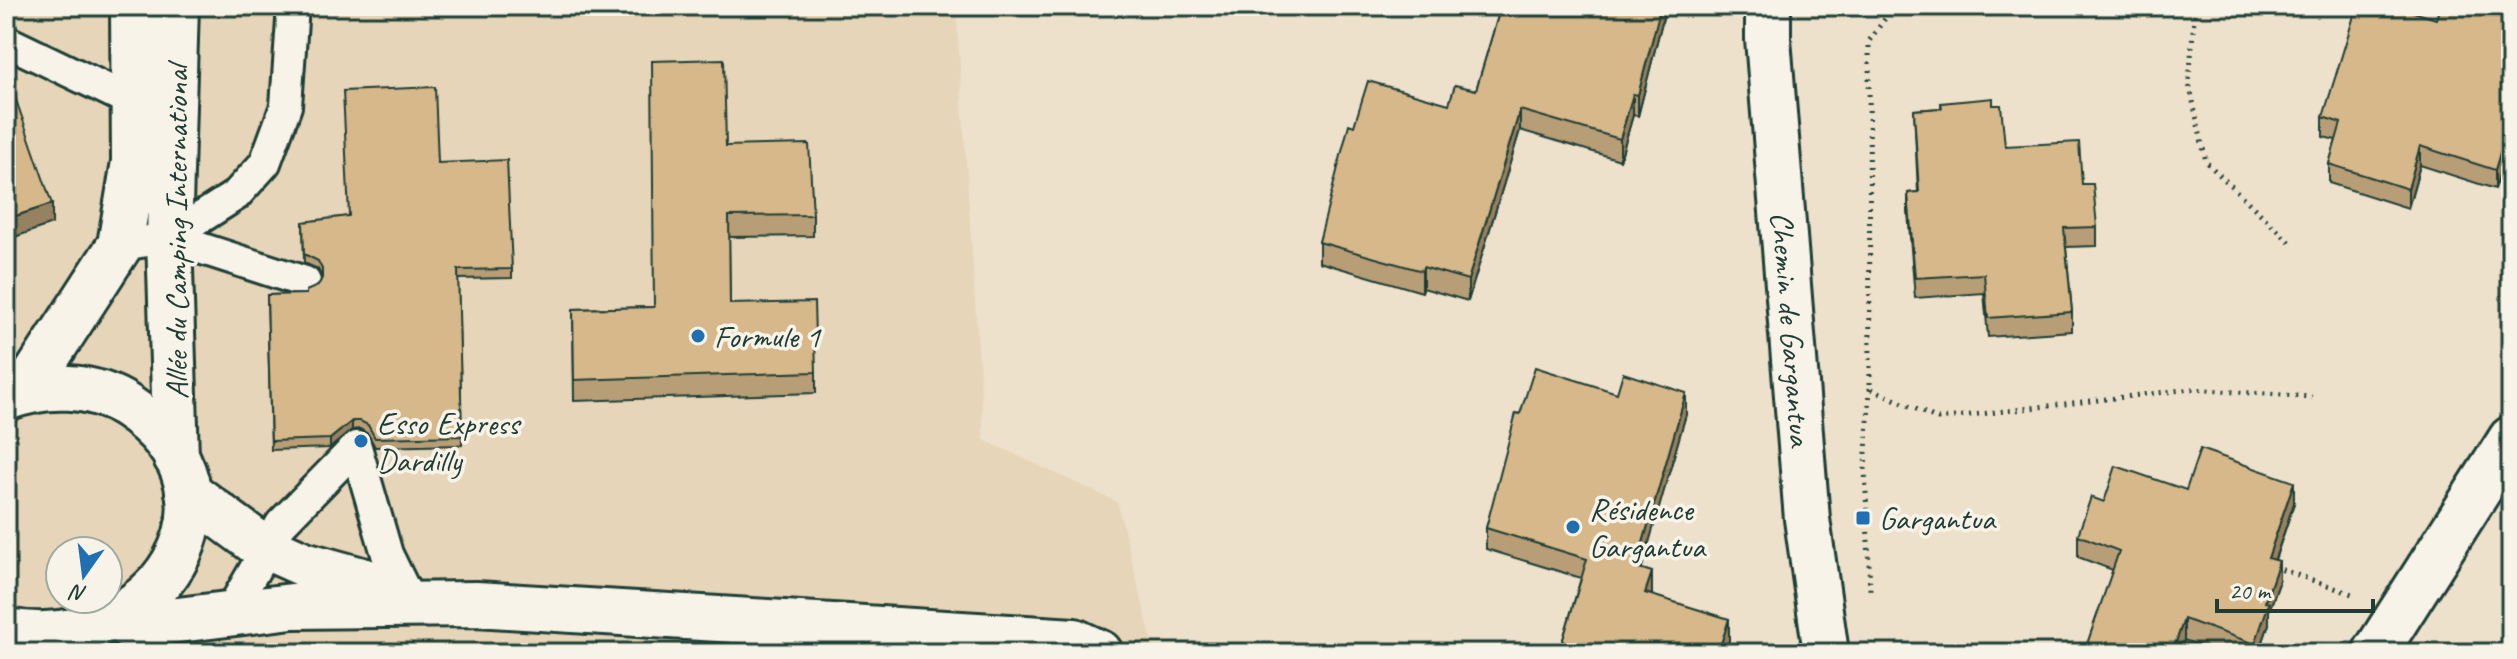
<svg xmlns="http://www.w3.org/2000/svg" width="2517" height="659" viewBox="0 0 2517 659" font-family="Caveat,sans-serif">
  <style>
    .built { fill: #e6d5b8; fill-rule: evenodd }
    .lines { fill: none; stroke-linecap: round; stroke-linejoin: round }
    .service-casing { stroke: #1f3d34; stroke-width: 36 }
    .minor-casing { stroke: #1f3d34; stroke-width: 50 }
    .tertiary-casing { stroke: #1f3d34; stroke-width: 50 }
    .path { stroke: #1f3d34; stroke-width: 5; stroke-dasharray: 2 6; stroke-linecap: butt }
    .service { stroke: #f7f3e8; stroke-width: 30 }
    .minor { stroke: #f7f3e8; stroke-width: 44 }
    .tertiary { stroke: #f7f3e8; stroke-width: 44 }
    .wall { fill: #b89e77; stroke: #1f3d34; stroke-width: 2 }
    .shaded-wall { fill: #968161; stroke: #1f3d34; stroke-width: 2 }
    .building { fill: #d6b88a; stroke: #1f3d34; stroke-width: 2 }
    .poi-dot { fill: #1f6fb2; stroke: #f7f3e8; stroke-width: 3 }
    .labels { text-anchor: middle; stroke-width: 7; stroke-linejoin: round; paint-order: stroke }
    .street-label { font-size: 32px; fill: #1f3d34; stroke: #f7f3e8 }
    .poi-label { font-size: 32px; fill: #1f3d34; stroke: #f7f3e8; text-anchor: start }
  </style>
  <rect width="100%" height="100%" fill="#ede1cc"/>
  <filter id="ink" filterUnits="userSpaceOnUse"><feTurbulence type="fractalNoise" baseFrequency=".0125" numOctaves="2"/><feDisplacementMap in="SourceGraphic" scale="16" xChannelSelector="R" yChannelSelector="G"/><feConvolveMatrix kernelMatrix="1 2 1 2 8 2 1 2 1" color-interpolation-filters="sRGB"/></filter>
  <g filter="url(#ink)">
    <path class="built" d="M6,6H956L984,440L1117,502L1155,653H6ZM60,551H108V599H60Z"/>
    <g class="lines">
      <defs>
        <g id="service">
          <polyline points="6,41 133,102"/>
          <polyline points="169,238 305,282"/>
          <polyline points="120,245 169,238 236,195 265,163 286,106 293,6"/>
          <polyline points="229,614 281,524 356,447 387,554 405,591"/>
        </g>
        <g id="minor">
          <polyline points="176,6 169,238 176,457"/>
          <polyline points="26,390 120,245 134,162 133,6"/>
          <polyline points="2375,653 2511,439"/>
        </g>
        <g id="tertiary">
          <path id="s1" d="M1768,6V39L1807,519L1826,653"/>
          <path d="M6,398C46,383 92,383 128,407C262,495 157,659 6,631"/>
          <polyline points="188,492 257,543 304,564 394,589"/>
          <polyline points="129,626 292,606 476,604 1074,641 1100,653"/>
        </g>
      </defs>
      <use href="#service" class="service-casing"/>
      <use href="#minor" class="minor-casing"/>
      <use href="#tertiary" class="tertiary-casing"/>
      <g class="path">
        <polyline points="1894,6 1869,41 1870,388 1938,419 2191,389 2312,397"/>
        <polyline points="2195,6 2189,83 2206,162 2292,244"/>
        <polyline points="1870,388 1865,468 1870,590"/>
        <polyline points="2274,567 2355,595"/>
        <polyline points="2318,653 2326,642"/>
      </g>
      <use href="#service" class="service"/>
      <use href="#minor" class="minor"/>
      <use href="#tertiary" class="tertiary"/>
    </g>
    <g class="wall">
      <polygon points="1501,6 1666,6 1638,116 1633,115 1620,160 1520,130 1468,301 1423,288 1422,292 1319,262 1319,242 1354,126 1449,104 1476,90"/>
      <polygon points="2511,6 2511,152 2506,151 2495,189 2420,165 2408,208 2329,183 2329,164 2336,140 2323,137 2323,117 2436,19"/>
      <polygon points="1941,103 1993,105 2005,146 2082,184 2097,227 2097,246 2066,247 2072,312 2072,331 1988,337 1984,293 1915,298 1908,212 1908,193 1918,192 1914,110 1941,108"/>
      <polygon points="726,146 813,215 813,236 729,237 730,304 816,372 816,393 574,401 573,309 654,307"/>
      <polygon points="438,163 512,269 512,278 458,279 462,445 375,447 368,434 360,429 352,430 330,448 271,450 267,295 306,294 318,286 322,278 318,269 304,263 303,222 348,216"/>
      <polygon points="1520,414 1686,414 1641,569 1652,593 1651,595 1729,640 1725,653 1559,653 1581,578 1486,549 1486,528"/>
      <polygon points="2186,490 2294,503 2275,560 2279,583 2269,611 2269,624 2259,653 2220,653 2184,640 2180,653 2084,653 2113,570 2078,557 2078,535 2104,502"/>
    </g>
    <g class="shaded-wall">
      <polygon points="1661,6 1666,6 1638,116 1638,95"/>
      <polygon points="1633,94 1633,115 1620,160 1620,139"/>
      <polygon points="1520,110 1520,130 1468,301 1468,280"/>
      <polygon points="2506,132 2506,151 2495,189 2495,170"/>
      <polygon points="2420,146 2420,165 2408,208 2408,189"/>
      <polygon points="52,204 52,224 6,240 6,219"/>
      <polygon points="1423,267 1423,288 1422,292 1422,271"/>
      <polygon points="1686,393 1686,414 1636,588 1636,567"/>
      <polygon points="352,421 352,430 330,448 330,439"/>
      <polygon points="2294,482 2294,503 2268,579 2268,558"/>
      <polygon points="2279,561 2279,583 2269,611 2269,624 2259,653 2255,653 2255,644 2265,602"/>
      <polygon points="1652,572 1652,593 1645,614 1645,593"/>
      <polygon points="1729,619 1729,640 1725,653 1718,653"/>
      <polygon points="2184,619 2184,640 2180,653 2172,653"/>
    </g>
    <g class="building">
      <polygon points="1501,6 1661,6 1638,95 1633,94 1620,139 1520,110 1468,280 1423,267 1422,271 1319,242 1349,124 1354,126 1368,81 1449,104 1455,85 1476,90"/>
      <polygon points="2357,6 2394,6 2436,19 2440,6 2511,6 2511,133 2506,132 2495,170 2420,146 2408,189 2329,164 2341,123 2323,117"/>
      <polygon points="724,59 726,146 809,144 813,215 729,216 730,304 814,302 816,372 574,380 573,309 654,307 652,61"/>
      <polygon points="6,71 52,204 6,219"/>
      <polygon points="435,87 438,163 507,160 512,269 458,270 462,436 375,438 368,425 360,421 352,421 330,439 271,441 267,295 306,294 306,291 318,286 322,278 322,269 318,261 304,254 303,222 349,216 343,91"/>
      <polygon points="1993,98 1993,105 2001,105 2005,146 2079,142 2082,184 2093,184 2097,227 2064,228 2072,312 1988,318 1984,274 1915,278 1908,193 1919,192 1914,110 1942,108 1941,103"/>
      <polygon points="1535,367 1617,393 1623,373 1686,393 1636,567 1652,572 1645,593 1729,619 1718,653 1559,653 1587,559 1486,528 1516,413 1520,414"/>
      <polygon points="2200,449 2294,482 2268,558 2279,561 2265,602 2269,603 2255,644 2184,619 2172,653 2084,653 2119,551 2078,535 2091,497 2104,502 2116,466 2186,490"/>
      <polygon points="2007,646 2031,653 2004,653"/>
    </g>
  </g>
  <g class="poi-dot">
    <circle cx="698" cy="336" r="8"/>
    <circle cx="361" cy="441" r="8"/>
    <rect x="1855" y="510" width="16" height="16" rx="4"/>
    <circle cx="1573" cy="527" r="8"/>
  </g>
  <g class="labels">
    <g class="street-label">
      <text transform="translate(176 232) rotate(-90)" y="11">Allée du Camping International</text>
      <text dy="11" stroke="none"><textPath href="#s1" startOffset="324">Chemin de Gargantua</textPath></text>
    </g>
    <g class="poi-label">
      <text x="714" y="347">Formule 1</text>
      <text x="377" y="434">Esso Express<tspan x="377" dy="37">Dardilly</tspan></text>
      <text x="1589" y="520">Résidence<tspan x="1589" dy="37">Gargantua</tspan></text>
      <text x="1879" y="529">Gargantua</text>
    </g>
  </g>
  <rect width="2517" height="659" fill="none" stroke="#f7f3e8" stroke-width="32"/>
  <rect x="16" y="16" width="2485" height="627" fill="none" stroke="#1f3d34" stroke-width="3" filter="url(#ink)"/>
  <g transform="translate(84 575) rotate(194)"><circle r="38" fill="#f7f3e8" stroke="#a1aaa0" stroke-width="2"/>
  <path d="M0-6L14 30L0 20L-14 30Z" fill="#1f6fb2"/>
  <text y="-12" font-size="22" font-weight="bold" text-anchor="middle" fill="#1f3d34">N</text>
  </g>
  <path d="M2217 599v12h156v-12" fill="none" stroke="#1f3d34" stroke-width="4"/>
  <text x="2229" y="599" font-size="24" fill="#1f3d34" stroke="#f7f3e8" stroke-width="6" paint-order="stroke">20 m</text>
</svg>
